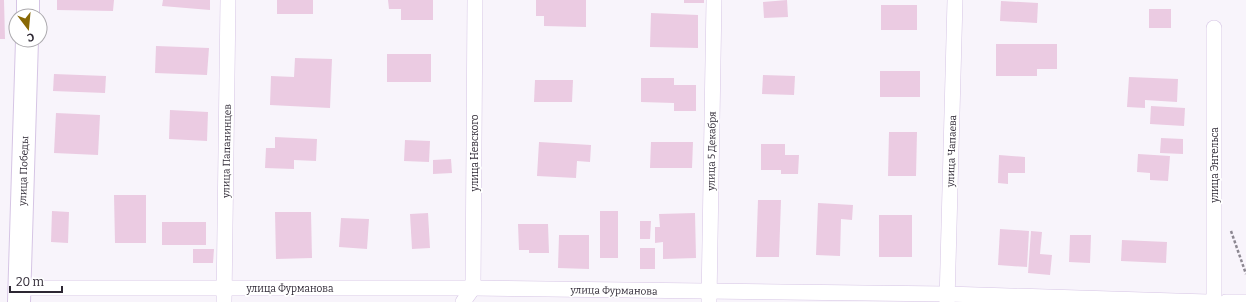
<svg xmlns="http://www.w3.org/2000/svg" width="1246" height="302" viewBox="0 0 1246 302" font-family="Bitter,serif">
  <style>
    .building { fill: #ebcbe2 }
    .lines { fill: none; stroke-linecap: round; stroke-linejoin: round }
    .minor-casing { stroke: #d6c5e5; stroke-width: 16 }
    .primary-casing { stroke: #d6c5e5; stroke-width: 24 }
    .path { stroke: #8c8791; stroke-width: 2.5; stroke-dasharray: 3 2; stroke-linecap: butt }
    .minor { stroke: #fff; stroke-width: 15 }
    .primary { stroke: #fff; stroke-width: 22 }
    .labels { text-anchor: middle; stroke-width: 3.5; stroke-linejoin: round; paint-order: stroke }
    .street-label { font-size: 10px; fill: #2d2733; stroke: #fff }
  </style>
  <rect width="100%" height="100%" fill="#f8f4fb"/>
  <g class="building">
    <polygon points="0,0 4,0 5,39 0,39"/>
    <polygon points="57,0 114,0 113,11 57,10"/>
    <polygon points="163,0 210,0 210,10 162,6"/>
    <rect x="277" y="0" width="36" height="14"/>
    <polygon points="388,0 433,0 433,20 401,20 401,9 389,9"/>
    <polygon points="536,0 586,0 586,27 544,26 544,16 536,16"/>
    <rect x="684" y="0" width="20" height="3"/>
    <polygon points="787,0 788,17 764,18 763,2"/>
    <polygon points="1001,1 1038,3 1037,23 1000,21"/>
    <rect x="881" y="5" width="36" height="25"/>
    <rect x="1149" y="9" width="22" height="19"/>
    <polygon points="651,13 698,15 698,48 650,47"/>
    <polygon points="996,44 1057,44 1057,69 1037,69 1037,76 996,76"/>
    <polygon points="156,46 209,48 207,75 155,73"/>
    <rect x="387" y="54" width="44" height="28"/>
    <polygon points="295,58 332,59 330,108 270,105 271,76 294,77"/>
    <rect x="880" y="71" width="40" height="26"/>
    <polygon points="54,74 106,76 105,93 53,91"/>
    <polygon points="763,75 795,76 794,95 762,94"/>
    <polygon points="1129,77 1178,79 1177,102 1145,100 1145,108 1127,107"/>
    <polygon points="641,78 674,78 674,85 696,85 696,111 674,111 674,103 641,102"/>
    <polygon points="535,80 573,80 572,102 534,102"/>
    <polygon points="1151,106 1185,108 1184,126 1150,124"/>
    <polygon points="170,110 208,112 207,141 169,139"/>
    <polygon points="56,113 100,115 98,155 54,153"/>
    <polygon points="889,132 917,132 916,176 888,176"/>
    <polygon points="275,137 317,139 316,161 294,160 294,169 265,168 266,148 275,148"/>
    <polygon points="1161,138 1183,139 1183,154 1160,153"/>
    <polygon points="405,140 430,141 429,162 404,161"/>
    <polygon points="539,142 591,145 590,162 577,161 576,178 537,176"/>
    <polygon points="651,142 693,142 692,168 650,168"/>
    <polygon points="761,144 785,144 785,155 799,155 798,174 781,174 781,170 761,170"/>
    <polygon points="1138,154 1170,156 1168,181 1150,180 1150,173 1137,172"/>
    <polygon points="999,155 1025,157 1025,173 1008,173 1008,184 998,183"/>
    <polygon points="451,159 452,173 433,174 433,160"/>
    <polygon points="114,195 146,195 146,243 115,243"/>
    <polygon points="758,200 781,200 779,257 756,257"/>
    <polygon points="818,203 853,205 852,220 841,219 840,256 816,255"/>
    <polygon points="52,211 69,212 68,243 51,242"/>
    <rect x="600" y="211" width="18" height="47"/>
    <polygon points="275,212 311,212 312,258 276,259"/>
    <polygon points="428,213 430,248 412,249 410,214"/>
    <polygon points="695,213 696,258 663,259 663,242 655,243 655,227 660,227 659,214"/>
    <rect x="879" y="215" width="33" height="42"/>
    <polygon points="341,218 369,219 367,249 339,247"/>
    <polygon points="640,221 651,221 650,239 640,239"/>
    <rect x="162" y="222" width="44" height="23"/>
    <polygon points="518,224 548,224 549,253 529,253 529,250 519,250"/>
    <polygon points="1000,229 1029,231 1027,267 998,265"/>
    <polygon points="1031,231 1042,232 1040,254 1052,255 1050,275 1028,273"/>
    <polygon points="559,235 589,235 589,269 558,268"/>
    <polygon points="1070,235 1091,235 1090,263 1069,262"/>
    <polygon points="1122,240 1167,242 1166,263 1121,261"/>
    <rect x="640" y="248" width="15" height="21"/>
    <polygon points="193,249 214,249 213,263 193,263"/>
  </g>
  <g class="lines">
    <defs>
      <g id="minor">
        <polyline points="1214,28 1214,302"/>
        <polyline points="20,288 473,288 947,294 1208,302"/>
        <polyline points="709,301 714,0"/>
        <polyline points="224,302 228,0"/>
        <polyline points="463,302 473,288 475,0"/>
        <polyline points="947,302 955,0"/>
        <polyline points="1226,302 1246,302"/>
      </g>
      <g id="primary">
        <polyline points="28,16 28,0"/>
        <polyline points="19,302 27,40"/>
      </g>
    </defs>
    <use href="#minor" class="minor-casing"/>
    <use href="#primary" class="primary-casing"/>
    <polyline class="path" points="1231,231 1246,274"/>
    <use href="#minor" class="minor"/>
    <use href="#primary" class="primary"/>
  </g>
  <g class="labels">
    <g class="street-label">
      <text transform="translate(226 151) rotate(-89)" y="4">улица Папанинцев</text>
      <text transform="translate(711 151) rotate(-89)" y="4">улица 5 Декабря</text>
      <text transform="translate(951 151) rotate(-88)" y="4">улица Чапаева</text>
      <text transform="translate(474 153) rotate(-90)" y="4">улица Невского</text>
      <text transform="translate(1214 165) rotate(-90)" y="4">улица Энгельса</text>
      <text transform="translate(23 171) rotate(-88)" y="4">улица Победы</text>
      <text x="290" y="292">улица Фурманова</text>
      <text transform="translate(614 290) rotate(1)" y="4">улица Фурманова</text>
    </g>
  </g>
  <g transform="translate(28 28) rotate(164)"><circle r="19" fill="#ffffff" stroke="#aba9ad"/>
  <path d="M0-3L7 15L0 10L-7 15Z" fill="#886805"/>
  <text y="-6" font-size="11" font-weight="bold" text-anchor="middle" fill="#2d2733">С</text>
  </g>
  <path d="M10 286v6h52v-6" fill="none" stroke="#2d2733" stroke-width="2"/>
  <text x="16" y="286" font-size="12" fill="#2d2733" stroke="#ffffff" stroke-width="3" paint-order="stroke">20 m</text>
</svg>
